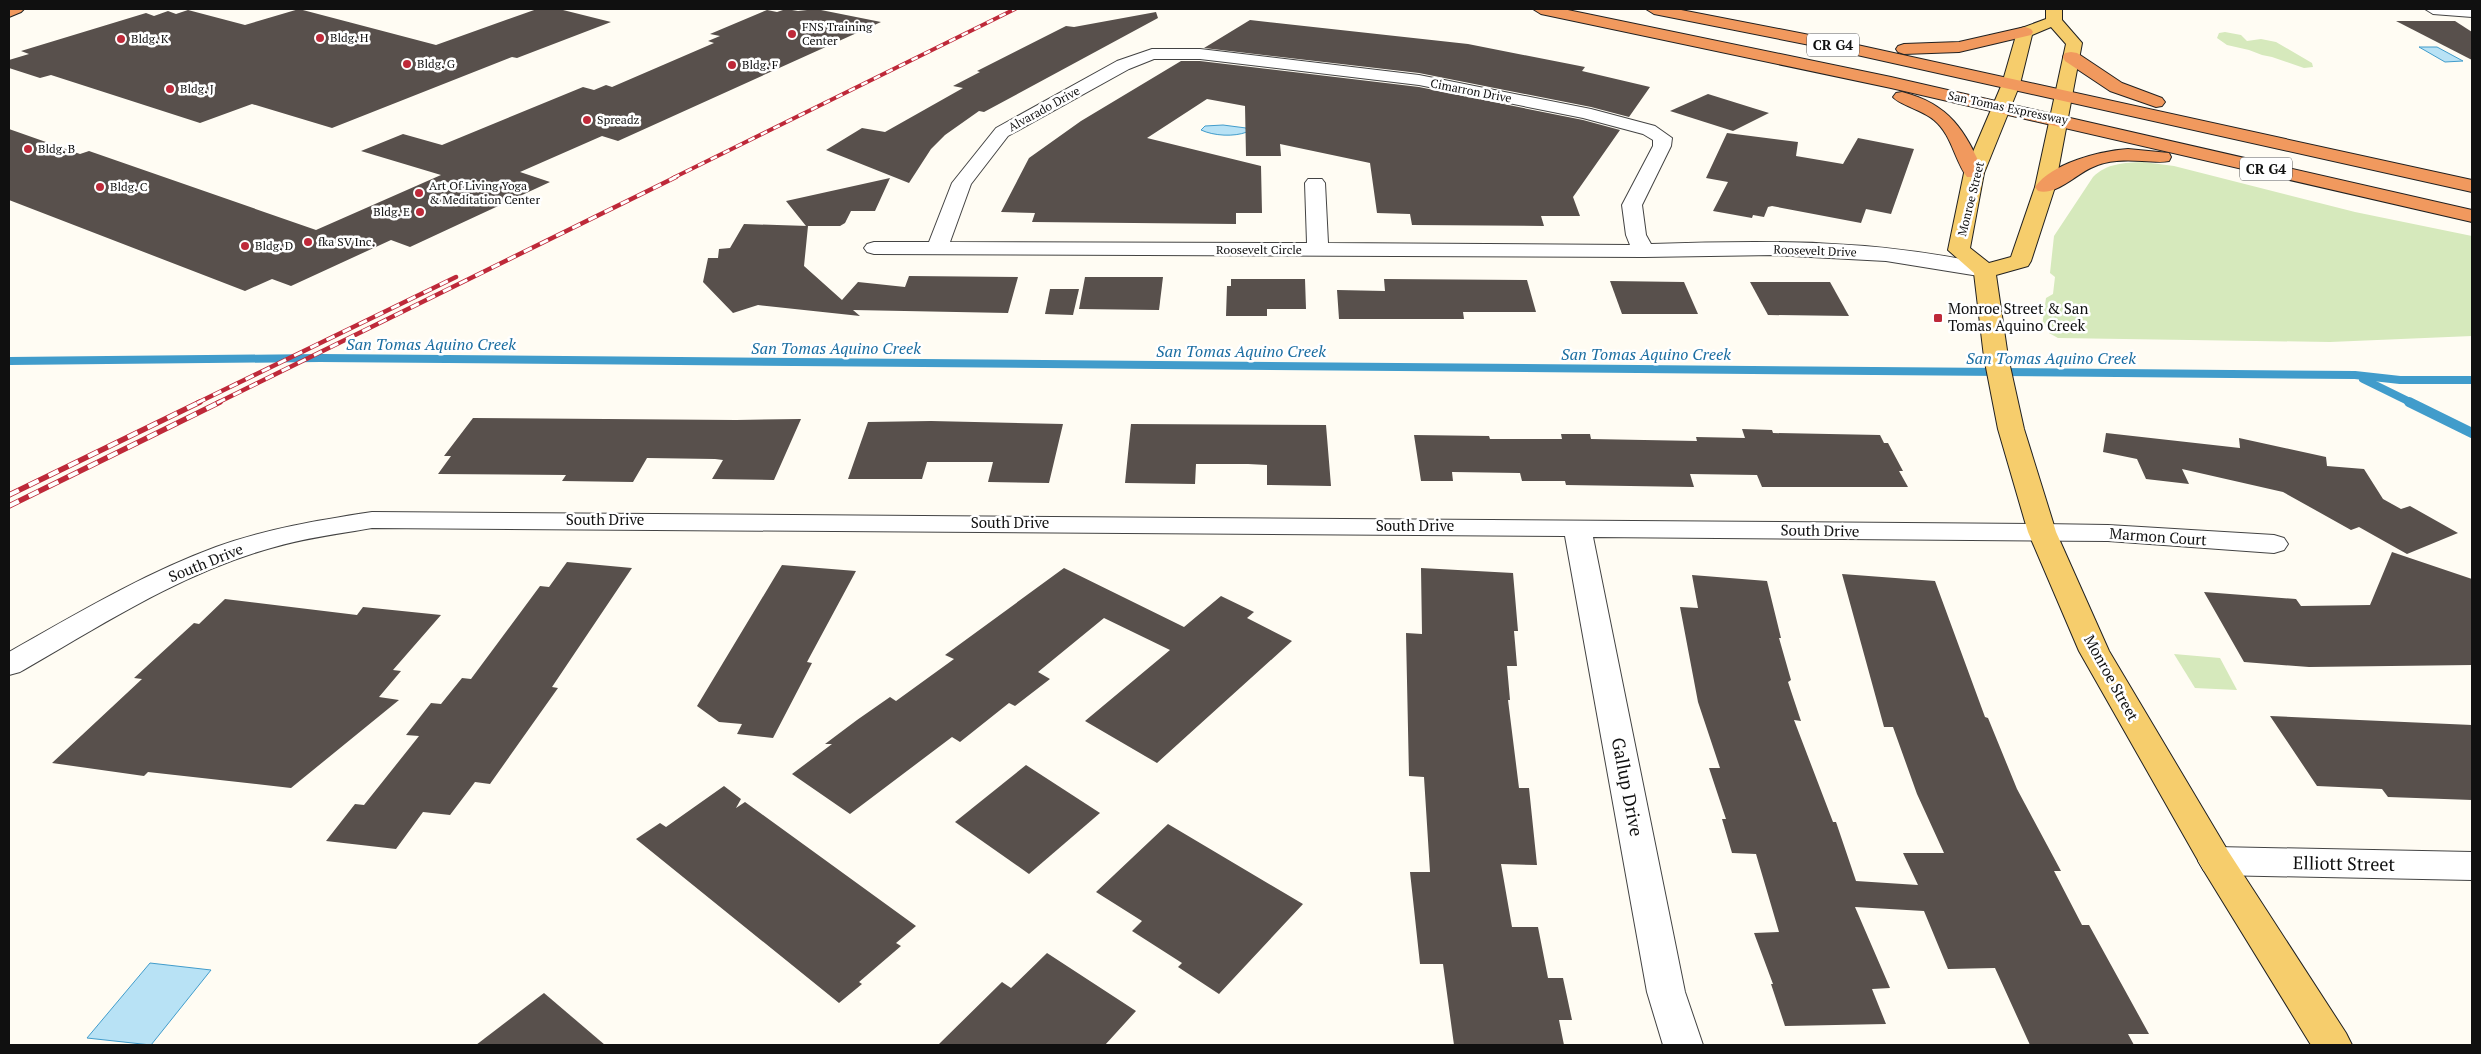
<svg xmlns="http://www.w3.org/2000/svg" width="2481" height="1054" viewBox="0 0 2481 1054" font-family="'PT Serif',serif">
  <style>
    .green { fill: #d6e9bc }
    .water { fill: #b8e2f5; stroke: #419ccb }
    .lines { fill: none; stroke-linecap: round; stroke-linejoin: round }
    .stream-far1 { stroke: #419ccb; stroke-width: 8 }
    .stream { stroke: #419ccb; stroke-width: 10 }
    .building { fill: #58504c }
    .minor-casing { stroke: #434343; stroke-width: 2 }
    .major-casing { stroke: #212121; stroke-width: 2 }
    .highway-casing { stroke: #212121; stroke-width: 2 }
    .minor { fill: #fff; fill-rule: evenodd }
    .major { fill: #f6cd6c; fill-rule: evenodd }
    .highway { fill: #f1995e; fill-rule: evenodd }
    .rail-far2-casing { stroke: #be2939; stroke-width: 4 }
    .rail-far1-casing { stroke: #be2939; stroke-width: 4.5 }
    .rail-casing { stroke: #be2939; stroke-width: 5.5 }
    .rail-far2 { stroke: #fff; stroke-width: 2.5; stroke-dasharray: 7; stroke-linecap: butt }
    .rail-far1 { stroke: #fff; stroke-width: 3; stroke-dasharray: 9; stroke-linecap: butt }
    .rail { stroke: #fff; stroke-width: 4; stroke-dasharray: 11; stroke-linecap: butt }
    .poi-dot { fill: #be2939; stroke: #fff; stroke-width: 2 }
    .labels { text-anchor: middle; stroke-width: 5; stroke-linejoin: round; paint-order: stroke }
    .far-poi-label { font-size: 12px; fill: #101010; stroke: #fff; text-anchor: start }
    .far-street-label { font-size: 12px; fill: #101010; stroke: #fff }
    .shield { fill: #fff; stroke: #585858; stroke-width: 1 }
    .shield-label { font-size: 14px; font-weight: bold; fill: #101010 }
    .poi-label { font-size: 15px; fill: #101010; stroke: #fff; text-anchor: start }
    .street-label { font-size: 15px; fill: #101010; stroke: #fff }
    .water-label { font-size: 16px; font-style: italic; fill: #1a6da1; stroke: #fff }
    .near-street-label { font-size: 18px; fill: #101010; stroke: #fff }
  </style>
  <rect width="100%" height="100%" fill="#fffcf3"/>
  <g class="green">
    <polygon points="2225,32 2241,35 2247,41 2261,39 2276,42 2312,63 2313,67 2304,68 2272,57 2262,55 2249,50 2227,45 2217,38 2219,33"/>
    <path d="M2143,162L2174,166L2355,212L2472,236V336L2330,342L2058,338L2049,333L2051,328L2042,326L2046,298L2053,294L2055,277L2050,273L2054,236L2093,177C2107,163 2124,163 2143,162Z"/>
    <polygon points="2174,654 2220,658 2237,690 2195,688"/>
  </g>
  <g class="water">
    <polygon points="2419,47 2437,47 2463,61 2445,62"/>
    <path d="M1223,125L1246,128L1247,132C1234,137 1214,136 1201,130L1205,126Z"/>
    <polygon points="150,963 211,970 151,1045 87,1038"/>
  </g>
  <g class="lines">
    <g class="stream-far1">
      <polyline points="9,361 320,358 2355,375 2400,380 2472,380"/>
      <polyline points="2363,379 2412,403"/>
    </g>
    <polyline class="stream" points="2409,402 2472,433"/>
  </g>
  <g class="building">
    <polygon points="299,9 436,45 537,9 559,9 611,22 517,58 512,57 332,128 252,104 200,123 51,75 40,78 9,68 9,60 29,54 21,51 146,13 154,16 168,11 176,14 188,10 245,25"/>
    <polygon points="786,9 798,11 816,9 881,22 618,141 602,136 520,172 550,182 410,247 391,240 291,286 272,279 245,291 9,200 9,129 80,154 89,151 316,230 441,175 361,151 403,134 442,145 583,87 594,90 606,85 612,87 714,43 708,41 720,36 710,34 767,10 777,12"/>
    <polygon points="1156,12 1158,18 984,112 979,111 945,135 931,149 909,183 826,150 862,128 885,132 963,88 953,86 980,72 977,71 1066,26 1074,27"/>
    <polygon points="1250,20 1468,44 1585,67 1582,71 1650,87 1629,117 1591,107 1419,73 1204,48"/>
    <polygon points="2396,21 2455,21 2472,32 2472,60"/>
    <polygon points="1181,61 1200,61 1419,87 1583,120 1620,130 1573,197 1580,216 1541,216 1544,226 1412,225 1410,214 1377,213 1370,163 1280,144 1281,156 1246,156 1245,106 1207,99 1147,138 1261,166 1262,213 1236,213 1236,224 1032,222 1035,213 1001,212 1029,158 1081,121"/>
    <polygon points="1708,94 1769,113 1733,131 1670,111"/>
    <polygon points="1727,133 1798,142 1796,156 1843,164 1858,138 1914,149 1891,214 1866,209 1861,223 1772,206 1768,207 1764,217 1753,215 1752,218 1713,211 1728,182 1706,178"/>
    <polygon points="890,178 875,211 851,211 845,223 840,226 806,226 786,201"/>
    <polygon points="744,224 808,226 804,266 842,300 858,282 905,287 909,276 1018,277 1008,313 853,310 860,316 758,305 733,313 703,282 708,258 718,258 719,249 730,248"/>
    <polygon points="1085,277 1163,277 1159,310 1079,309"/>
    <polygon points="1231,279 1305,279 1306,309 1267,309 1267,316 1226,316 1227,286 1231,286"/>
    <polygon points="1384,279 1527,280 1536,312 1463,312 1464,319 1339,319 1337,290 1385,291"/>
    <polygon points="1610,281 1684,282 1698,314 1622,314"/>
    <polygon points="1750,282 1830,282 1849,316 1768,315"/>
    <polygon points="1050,289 1079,289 1073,315 1045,314"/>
    <polygon points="473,418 736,420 801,419 774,480 712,479 723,460 715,459 647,458 633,482 562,481 566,475 438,474 451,456 444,456"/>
    <polygon points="931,421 1063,424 1049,483 988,482 993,462 927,462 922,479 848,479 868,422"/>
    <polygon points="1131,424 1326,425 1331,486 1267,485 1267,465 1248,464 1196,464 1195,484 1125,483"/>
    <polygon points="1742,429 1772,430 1773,433 1880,435 1884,443 1888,443 1903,471 1899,471 1908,487 1762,487 1757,475 1690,474 1694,487 1566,485 1565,481 1522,481 1520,473 1452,472 1453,481 1421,481 1414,435 1489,436 1490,439 1562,439 1561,434 1590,434 1591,439 1697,441 1696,437 1745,438"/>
    <polygon points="2106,433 2240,448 2239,438 2326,457 2327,466 2364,469 2383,499 2401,509 2410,506 2458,533 2407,554 2359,527 2351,530 2283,492 2182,469 2189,484 2146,479 2137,459 2103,452"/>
    <polygon points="2392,552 2472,579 2472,665 2309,667 2244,662 2204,592 2296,599 2301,606 2370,605"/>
    <polygon points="567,562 632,568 552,687 558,688 490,784 475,782 450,815 423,812 396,849 326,841 355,804 364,805 419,736 406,735 431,703 441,704 462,678 471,679 540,586 549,587"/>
    <polygon points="782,565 856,571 807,662 812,663 773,738 737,734 742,724 719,722 697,706"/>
    <polygon points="1064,568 1184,627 1221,596 1254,612 1247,618 1292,641 1157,763 1085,721 1170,650 1104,618 1038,672 1050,679 1015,706 1009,703 960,742 952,737 850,814 792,774 832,744 825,744 857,720 890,697 896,701 954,659 945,655"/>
    <polygon points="1421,568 1513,573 1518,631 1514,631 1517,666 1507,666 1510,700 1508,700 1519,788 1529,788 1537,865 1501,864 1512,927 1538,927 1548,978 1563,978 1572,1020 1559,1020 1564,1045 1454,1045 1443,964 1420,964 1410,872 1430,872 1424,777 1409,776 1406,633 1422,634"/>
    <polygon points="1842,574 1935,581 1985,717 1988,718 2017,789 2061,871 2054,871 2082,925 2089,925 2149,1034 2128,1034 2134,1045 2030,1045 1995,968 1948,969 1924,911 1855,907 1890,988 1872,989 1886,1024 1785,1026 1771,984 1773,984 1754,933 1779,932 1756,854 1732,853 1722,819 1726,819 1709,768 1720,768 1698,702 1680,607 1698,608 1692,575 1767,581 1781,638 1779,638 1791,680 1788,682 1801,721 1794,720 1833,822 1836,822 1856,881 1918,885 1903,853 1944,853 1917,794 1893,727 1884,727"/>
    <polygon points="225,599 357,615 363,607 441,615 393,670 401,671 379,697 399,700 291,788 148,772 144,776 52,763 142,679 134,678 194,623 199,624"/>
    <polygon points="2270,716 2472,725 2472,800 2388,797 2382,789 2317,786"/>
    <polygon points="1026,765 1100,813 1029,874 955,822"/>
    <polygon points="724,786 741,799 736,808 745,802 916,926 896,943 901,946 859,982 862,984 839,1003 636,839 660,823 666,827"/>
    <polygon points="1168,824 1303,904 1219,994 1178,967 1182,963 1132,931 1142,921 1096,892"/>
    <polygon points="1047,953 1136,1011 1105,1045 938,1045 1002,982 1011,988"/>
    <polygon points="544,993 605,1045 476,1045"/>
  </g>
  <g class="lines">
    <defs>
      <g id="minor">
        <polygon points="2425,9 2472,9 2472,17 2433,14"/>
        <path d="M1152,49H1200L1419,75L1591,109L1655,126L1672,138L1671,146L1642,205L1646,235L1651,244C1765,240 1882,239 1993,266L1996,271L1993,276L1985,277L1886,261L1775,255L1644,257L874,254L867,252L864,248L867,244L874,242H929L952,183L996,128L1117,61ZM1154,59H1200L1419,85L1583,118L1643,134L1653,140V146L1622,205L1626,235L1630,245L1328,243L1325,183L1322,179H1308L1305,183L1307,243L950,242L971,184L1008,136L1129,69Z"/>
        <path d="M372,512L2042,524L2108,525L2274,535L2284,538L2288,544L2284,550L2274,553L2108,541L1593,537L1685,992L1703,1045H1663L1647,992L1565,536L372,528C338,534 304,538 271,548C181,573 100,626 20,672L9,675V652C76,614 143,574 216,547C266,529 319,520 372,512Z"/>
        <polygon points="2216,847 2472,852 2472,880 2216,875 2204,871 2198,861 2204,851"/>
      </g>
      <path id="major" d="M2046,9H2062V20L2082,43L2055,187L2031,261L2028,266L1996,275L2008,357L2024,429L2056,532L2109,651L2228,851L2346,1033L2352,1045H2311L2204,871L2079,651L2028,532L1998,429L1984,357L1974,273L1948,250L1964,173L2002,84L2017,32L2019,29L2046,19ZM2051,27L2066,44L2035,187L2011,257L1989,263L1970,248L1984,173L2020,84L2032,35Z"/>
      <g id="highway">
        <polygon points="9,9 24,9 21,12 9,17"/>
        <polygon points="1533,9 1563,9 1891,77 2472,210 2472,222 1891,88 1541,14"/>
        <polygon points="1646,9 1676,9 1830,39 2472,180 2472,192 1830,49 1654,14"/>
        <polygon points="2025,27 2031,29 2033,32 2031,35 1959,52 1904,54 1898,52 1896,49 1898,46 1904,44 1959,42"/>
        <polygon points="2071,52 2077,53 2122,83 2162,98 2165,102 2162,106 2156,107 2110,91 2065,61 2063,57 2065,53"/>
        <path d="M1902,92C1950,104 1965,131 1984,173L1981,177H1967C1954,159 1952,135 1934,120C1924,111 1898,104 1893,97L1896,93Z"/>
        <path d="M2128,149L2169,153L2171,157L2169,161C2160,163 2151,161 2142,161C2125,160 2108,160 2093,167C2076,174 2056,196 2038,191L2035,187C2052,163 2100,151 2128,149Z"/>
      </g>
    </defs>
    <use href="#minor" class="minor-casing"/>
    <use href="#major" class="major-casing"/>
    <use href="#highway" class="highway-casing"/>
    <use href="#minor" class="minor"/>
    <use href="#major" class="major"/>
    <use href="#highway" class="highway"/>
    <defs>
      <polyline id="rail-far2" points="673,178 1015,9"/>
      <g id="rail-far1">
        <polyline points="197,403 456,277"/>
        <polyline points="217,403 676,177"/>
      </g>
      <g id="rail">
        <polyline points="9,495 200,402"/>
        <polyline points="9,506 220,402"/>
      </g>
    </defs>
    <use href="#rail-far2" class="rail-far2-casing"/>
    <use href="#rail-far1" class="rail-far1-casing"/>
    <use href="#rail" class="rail-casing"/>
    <use href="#rail-far2" class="rail-far2"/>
    <use href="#rail-far1" class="rail-far1"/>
    <use href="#rail" class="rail"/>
  </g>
  <g class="poi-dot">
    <circle cx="792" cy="34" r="5"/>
    <circle cx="320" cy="38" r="5"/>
    <circle cx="121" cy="39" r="5"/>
    <circle cx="407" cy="64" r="5"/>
    <circle cx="732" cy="65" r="5"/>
    <circle cx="170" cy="89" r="5"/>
    <circle cx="587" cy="120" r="5"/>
    <circle cx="28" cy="149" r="5"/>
    <circle cx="100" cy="187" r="5"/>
    <circle cx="419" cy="193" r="5"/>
    <circle cx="420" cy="212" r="5"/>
    <circle cx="308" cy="242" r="5"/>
    <circle cx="245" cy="246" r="5"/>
    <rect x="1933" y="313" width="10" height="10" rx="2.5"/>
  </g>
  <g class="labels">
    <g class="far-poi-label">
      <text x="802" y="31">FNS Training<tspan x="802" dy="14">Center</tspan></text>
      <text x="330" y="42">Bldg. H</text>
      <text x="131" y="43">Bldg. K</text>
      <text x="417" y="68">Bldg. G</text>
      <text x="742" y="69">Bldg. F</text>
      <text x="180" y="93">Bldg. J</text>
      <text x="597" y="124">Spreadz</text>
      <text x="38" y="153">Bldg. B</text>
      <text x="429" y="190">Art Of Living Yoga<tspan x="429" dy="14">&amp; Meditation Center</tspan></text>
      <text x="110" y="191">Bldg. C</text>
      <text x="410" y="216" text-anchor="end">Bldg. E</text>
      <text x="318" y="246">fka SV Inc.</text>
      <text x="255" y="250">Bldg. D</text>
    </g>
    <g class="far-street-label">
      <text transform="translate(1471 91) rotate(11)" y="4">Cimarron Drive</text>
      <text transform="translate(2008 108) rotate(12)" y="4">San Tomas Expressway</text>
      <text transform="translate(1044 109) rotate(-29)" y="4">Alvarado Drive</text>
      <text transform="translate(1971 199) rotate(-76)" y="4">Monroe Street</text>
      <text x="1259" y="254">Roosevelt Circle</text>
      <text transform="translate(1815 251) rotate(2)" y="4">Roosevelt Drive</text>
    </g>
    <g class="shield">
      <rect x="1807" y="33.5" width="52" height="23" rx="4"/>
      <rect x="2240" y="157.5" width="52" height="23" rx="4"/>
    </g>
    <g class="shield-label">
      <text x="1833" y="50">CR G4</text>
      <text x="2266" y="174">CR G4</text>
    </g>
    <g class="poi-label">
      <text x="1948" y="314">Monroe Street &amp; San<tspan x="1948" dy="17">Tomas Aquino Creek</tspan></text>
    </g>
    <g class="street-label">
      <text x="605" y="525">South Drive</text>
      <text x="1010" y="528">South Drive</text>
      <text x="1415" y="531">South Drive</text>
      <text transform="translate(1820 531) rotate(1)" y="5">South Drive</text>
      <text transform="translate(2158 537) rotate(4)" y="5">Marmon Court</text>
      <text transform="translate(206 563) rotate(-22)" y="5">South Drive</text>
      <text transform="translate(2111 678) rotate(61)" y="5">Monroe Street</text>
    </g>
    <g class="water-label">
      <text x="431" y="350">San Tomas Aquino Creek</text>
      <text x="836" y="354">San Tomas Aquino Creek</text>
      <text x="1241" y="357">San Tomas Aquino Creek</text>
      <text x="1646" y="360">San Tomas Aquino Creek</text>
      <text x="2051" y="364">San Tomas Aquino Creek</text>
    </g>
    <g class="near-street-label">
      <text transform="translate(1627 787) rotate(79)" y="6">Gallup Drive</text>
      <text transform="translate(2344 864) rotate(1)" y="6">Elliott Street</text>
    </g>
  </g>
  <rect width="2481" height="1054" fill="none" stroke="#101010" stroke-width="20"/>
</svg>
